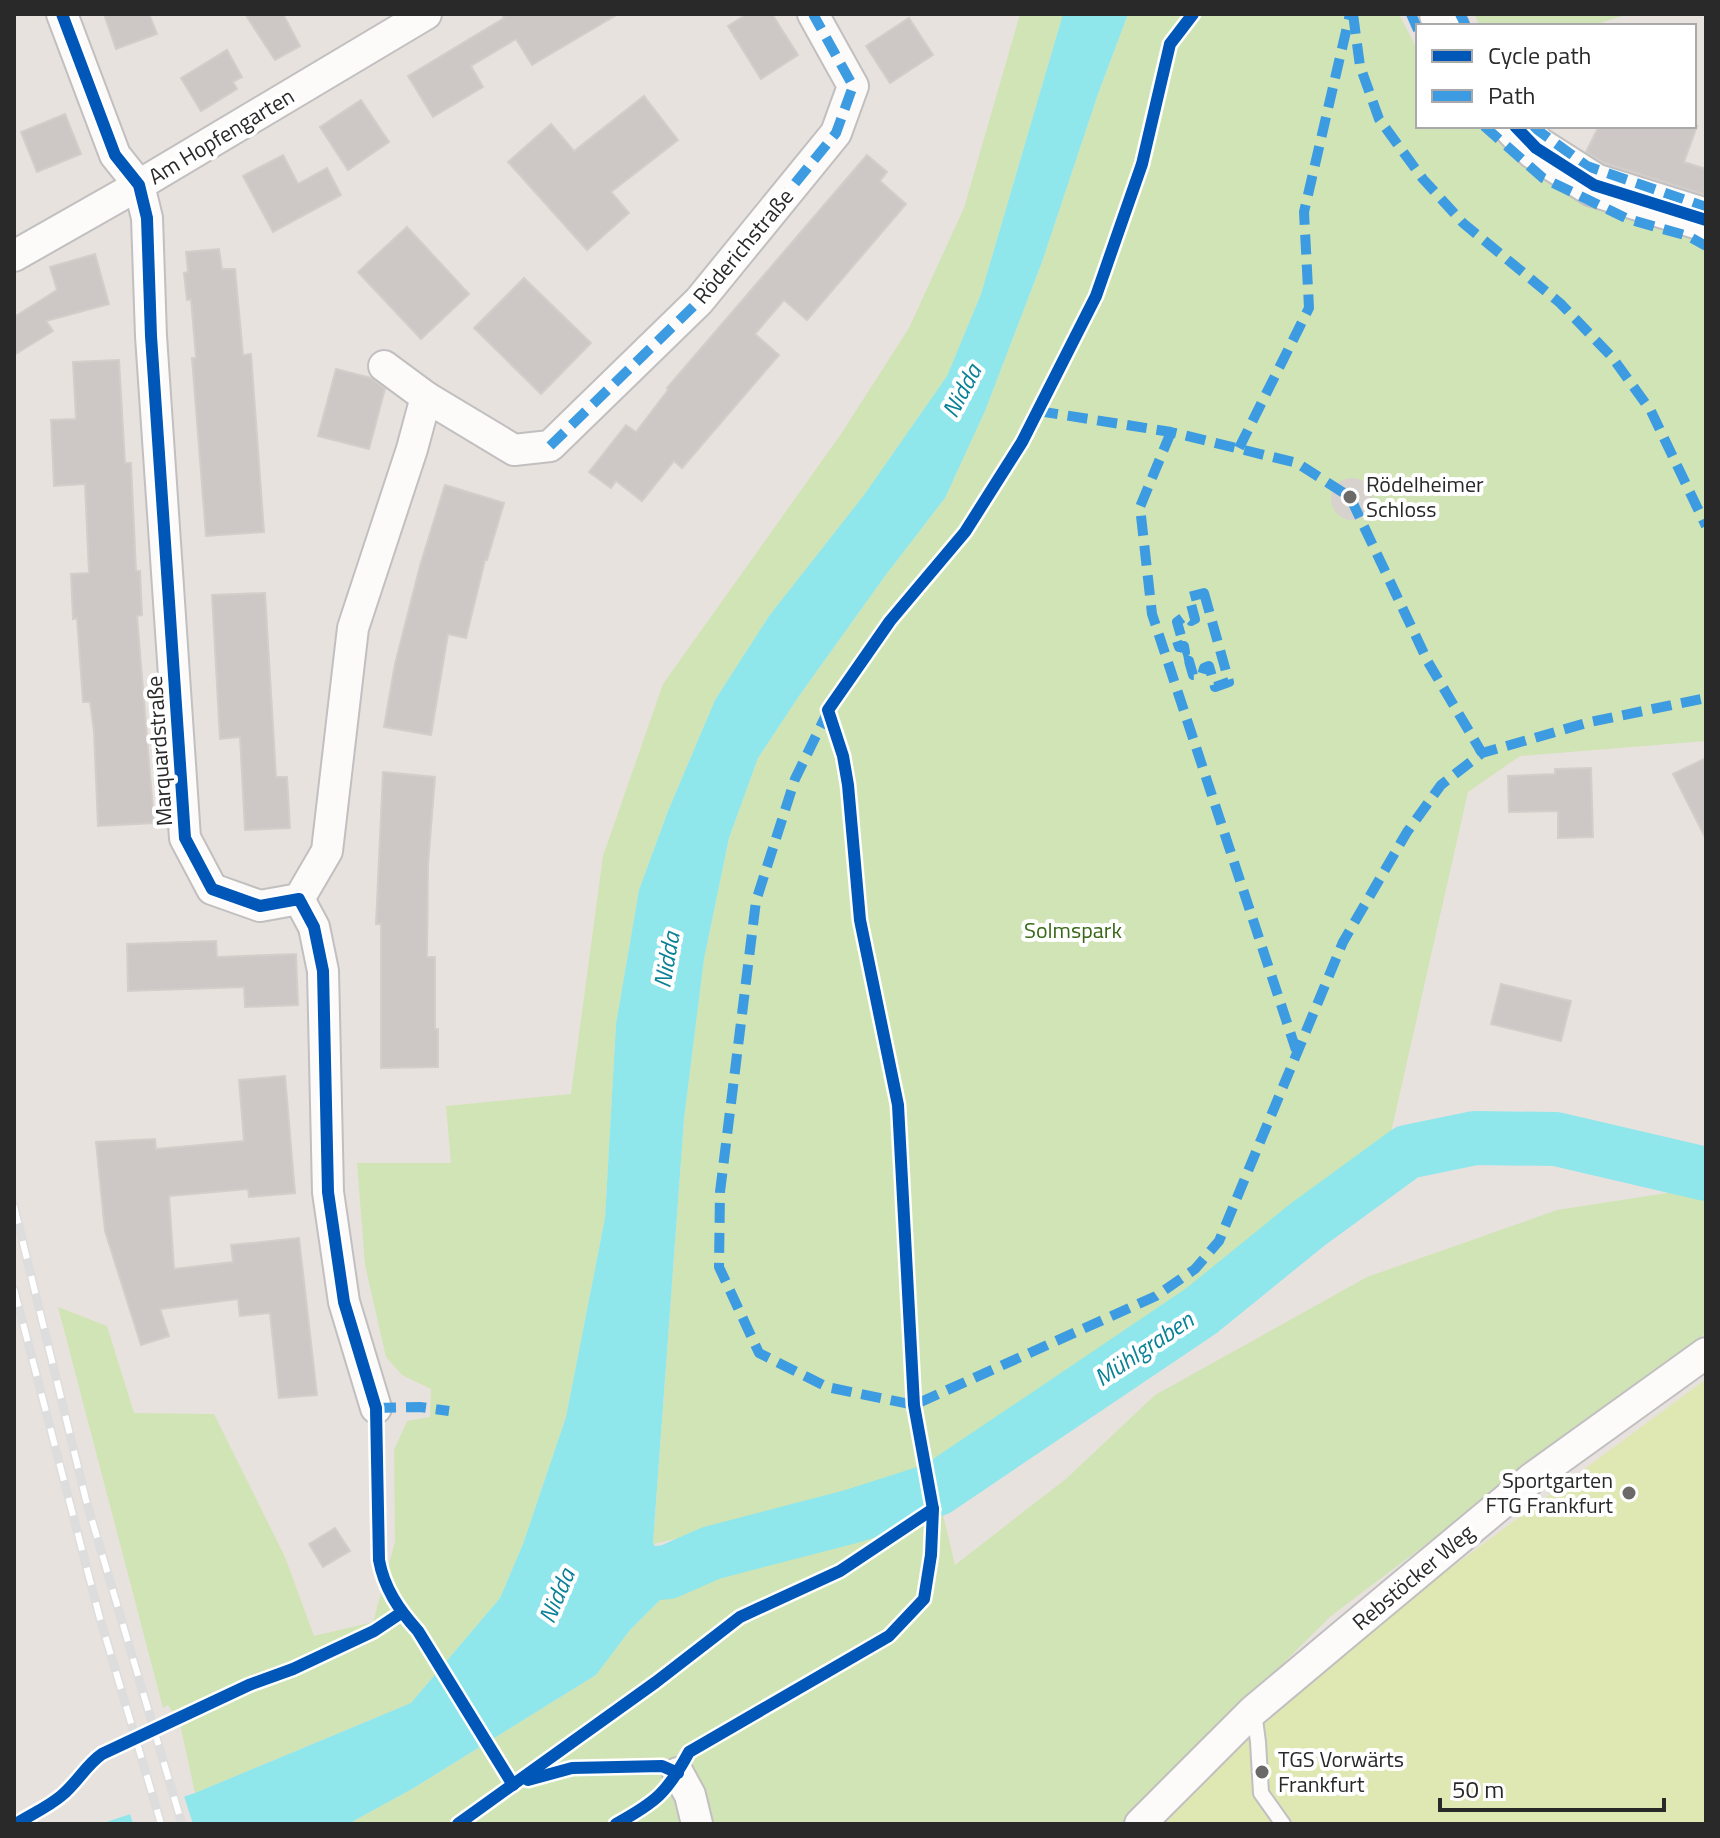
<svg xmlns="http://www.w3.org/2000/svg" width="1720" height="1838" viewBox="0 0 1720 1838" font-family="'Titillium Web',sans-serif">
  <style>
    .green { fill: #d1e4b5 }
    .pitch { fill: #dfe8b3 }
    .plaza { fill: #d8d2ce }
    .water { fill: #8fe7ec }
    .pier { fill: #e8e2de }
    .lines { fill: none; stroke-linecap: round; stroke-linejoin: round }
    .river { stroke: #8fe7ec; stroke-width: 54 }
    .building { fill: #cdc8c5; stroke: #d3ceca; stroke-width: 2 }
    .lane-casing { stroke: #c1bfc0; stroke-width: 18 }
    .street-casing { stroke: #c1bfc0; stroke-width: 34 }
    .secondary-casing { stroke: #c1bfc0; stroke-width: 46 }
    .lane { stroke: #fcfbfa; stroke-width: 14 }
    .street { stroke: #fcfbfa; stroke-width: 30 }
    .secondary { stroke: #fcfbfa; stroke-width: 42 }
    .rail-casing { stroke: #ddddde; stroke-width: 9 }
    .rail { stroke: #fff; stroke-width: 6; stroke-dasharray: 18; stroke-linecap: butt }
    .quiet { stroke: #3d9ce1; stroke-width: 10; stroke-dasharray: 20 10; stroke-linecap: butt }
    .cycleway-casing { stroke: #fff; stroke-width: 17 }
    .cycleway { stroke: #0057b8; stroke-width: 12 }
    .poi-dot { fill: #6c6a68; stroke: #fff; stroke-width: 3 }
    .labels { text-anchor: middle; stroke-width: 8; stroke-linejoin: round; paint-order: stroke }
    .street-label { font-size: 22px; fill: #292929; stroke: #fff }
    .poi-label { font-size: 22px; fill: #292929; stroke: #fff; text-anchor: start }
    .park-label { font-size: 22px; fill: #386817; stroke: #fff }
    .water-label { font-size: 24px; font-style: italic; fill: #098196; stroke: #fff }
  </style>
  <rect width="100%" height="100%" fill="#e8e2de"/>
  <g class="green">
    <polygon points="1020,14 1063,14 981,294 947,376 864,495 769,616 715,700 668,811 639,890 616,1024 605,1218 566,1417 523,1544 500,1598 411,1703 195,1793 180,1724 168,1705 163,1708 58,1307 107,1326 134,1413 214,1414 285,1557 314,1636 373,1622 395,1542 394,1450 407,1421 430,1417 431,1389 402,1375 386,1357 365,1265 357,1163 451,1163 446,1106 571,1094 603,856 663,684 841,434 909,328 964,208"/>
    <polygon points="1128,14 1399,14 1418,51 1418,126 1530,126 1706,237 1706,741 1520,756 1468,792 1390,1137 1185,1290 952,1476 653,1544 684,1119 704,959 729,838 758,758 799,696 885,576 945,498 985,411 1042,262 1098,94"/>
    <polygon points="1474,14 1628,14 1591,26 1480,26"/>
    <polygon points="1706,1187 1706,1333 1331,1616 1121,1824 348,1824 412,1789 596,1675 630,1630 665,1595 853,1516 937,1489 955,1565 1067,1478 1155,1395 1367,1277 1557,1210"/>
  </g>
  <polygon class="pitch" points="1706,1379 1706,1824 1163,1824 1268,1720 1398,1607"/>
  <circle class="plaza" cx="1352" cy="499" r="21"/>
  <polygon class="water" points="1063,14 1128,14 1098,94 1042,262 985,411 945,498 885,576 799,696 758,758 729,838 704,959 684,1119 653,1543 668,1572 665,1595 630,1630 596,1675 412,1789 348,1824 100,1824 195,1793 411,1703 500,1598 523,1544 566,1417 605,1218 616,1024 639,890 668,811 715,700 769,616 864,495 947,376 981,294"/>
  <polygon class="pier" points="183,1793 193,1824 133,1824 129,1810"/>
  <g class="lines">
    <polyline class="river" points="594,1579 668,1572 711,1553 853,1516 937,1489 1201,1311 1307,1225 1407,1152 1475,1138 1556,1139 1706,1174"/>
  </g>
  <g class="building">
    <polygon points="104,14 149,14 157,34 116,49"/>
    <polygon points="245,14 283,14 300,46 275,60"/>
    <polygon points="502,14 618,14 532,65 516,39 471,66 483,87 433,117 408,76 504,18"/>
    <polygon points="747,14 772,14 798,55 761,79 728,26"/>
    <polygon points="909,18 933,55 890,83 866,46"/>
    <polygon points="227,50 242,77 233,82 237,89 201,111 181,78"/>
    <polygon points="644,96 678,140 611,192 629,213 587,250 508,162 551,124 574,151"/>
    <polygon points="361,100 389,142 348,170 320,127"/>
    <polygon points="65,114 81,154 37,172 21,132"/>
    <polygon points="1599,126 1697,126 1684,162 1706,169 1706,195 1604,163 1586,152"/>
    <polygon points="283,155 298,184 327,168 341,195 273,232 243,176"/>
    <polygon points="867,155 887,172 880,181 906,204 807,320 784,300 755,334 779,355 682,468 674,461 642,501 616,481 611,488 589,472 626,425 636,432 668,390 667,388"/>
    <polygon points="407,227 469,294 421,339 358,272"/>
    <polygon points="219,249 222,269 235,269 243,355 251,354 264,532 206,536 192,358 196,358 191,299 187,300 184,273 188,272 186,252"/>
    <polygon points="95,254 109,304 46,321 53,331 14,355 14,317 57,290 50,267"/>
    <polygon points="524,278 591,343 541,394 474,328"/>
    <polygon points="119,360 125,463 131,463 136,571 140,571 142,615 137,616 154,823 98,826 94,731 90,702 83,702 77,618 73,619 71,574 89,573 85,484 54,486 51,420 76,419 73,362"/>
    <polygon points="336,369 371,378 385,389 369,449 318,436"/>
    <polygon points="445,485 504,503 487,560 485,560 466,638 448,634 431,735 384,727 395,664 420,566"/>
    <polygon points="265,593 276,777 287,777 290,828 245,830 240,737 220,739 212,595"/>
    <polygon points="1706,758 1706,839 1673,774"/>
    <polygon points="1591,768 1593,837 1558,838 1558,811 1509,812 1508,776 1555,774 1555,769"/>
    <polygon points="383,772 435,777 428,865 427,957 435,957 435,1029 438,1029 438,1067 381,1068 381,924 376,924"/>
    <polygon points="216,941 217,957 296,954 298,1005 245,1007 244,987 128,991 127,944"/>
    <polygon points="1501,984 1571,1001 1561,1041 1491,1024"/>
    <polygon points="285,1076 295,1193 249,1197 248,1189 169,1196 174,1269 233,1262 231,1245 299,1238 317,1395 279,1398 270,1313 240,1316 238,1299 160,1309 169,1336 141,1345 105,1231 96,1142 155,1139 156,1149 244,1141 239,1080"/>
    <polygon points="335,1528 350,1551 323,1567 309,1544"/>
  </g>
  <g class="lines">
    <defs>
      <polyline id="lane" points="1254,1712 1258,1742 1261,1793 1283,1824"/>
      <g id="street">
        <polyline points="62,14 115,155 139,185 147,218 151,336 185,838 212,889 260,906 299,899 327,851 353,628 412,449 426,397 514,450 550,446 699,301 836,133 853,86 813,14"/>
        <polyline points="14,256 139,185 426,14"/>
        <polyline points="384,366 426,397"/>
        <polyline points="299,899 314,927 323,971 328,1192 344,1302 376,1408"/>
        <polyline points="678,1773 690,1795 697,1824"/>
        <polyline points="1140,1824 1253,1711 1346,1633 1531,1479 1706,1353"/>
      </g>
      <g id="secondary">
        <polyline points="1441,14 1447,26"/>
        <polyline points="1515,126 1536,148 1594,185 1706,220"/>
      </g>
    </defs>
    <use href="#lane" class="lane-casing"/>
    <use href="#street" class="street-casing"/>
    <use href="#secondary" class="secondary-casing"/>
    <use href="#lane" class="lane"/>
    <use href="#street" class="street"/>
    <use href="#secondary" class="secondary"/>
    <defs>
      <g id="rail">
        <polyline points="14,1206 86,1500 182,1824"/>
        <polyline points="14,1289 99,1615 161,1824"/>
      </g>
    </defs>
    <use href="#rail" class="rail-casing"/>
    <use href="#rail" class="rail"/>
    <g class="quiet">
      <polyline points="1353,14 1360,66 1379,119 1423,179 1463,223 1560,303 1612,357 1651,411 1706,526"/>
      <polyline points="1411,14 1418,30"/>
      <polyline points="1460,14 1466,26"/>
      <polyline points="1484,126 1543,178 1628,219 1688,236 1706,246"/>
      <polyline points="1532,126 1587,166 1706,207"/>
      <polyline points="1038,411 1171,432 1297,463 1350,497 1428,662 1482,753"/>
      <polyline points="1171,432 1140,507 1152,614 1296,1050"/>
      <polyline points="550,446 699,301 836,133 853,86 813,14"/>
      <polyline points="1239,448 1309,308 1304,212 1350,14"/>
      <polygon points="1204,593 1229,682 1215,687 1209,666 1204,668 1202,675 1193,675 1189,661 1184,662 1182,653 1185,652 1184,646 1179,647 1176,638 1181,636 1177,622 1185,616 1191,621 1195,619 1189,597"/>
      <polyline points="829,709 795,779 756,901 720,1192 719,1267 759,1353 827,1387 914,1405 1156,1296 1195,1269 1219,1241 1343,942 1407,832 1441,785 1482,753 1590,722 1706,698"/>
      <polyline points="376,1408 420,1407 449,1411"/>
    </g>
    <defs>
      <g id="cycleway">
        <path d="M62,14L115,155L139,185L147,218L151,336L185,838L212,889L260,906L299,899L314,927L323,971L328,1192L344,1302L376,1408L379,1560C384,1588 399,1610 418,1631L513,1785"/>
        <polyline points="1515,126 1536,148 1594,185 1706,220"/>
        <polyline points="528,1780 572,1768 662,1766 678,1773"/>
        <path d="M16,1824C30,1815 48,1807 61,1796C77,1783 86,1765 102,1754L249,1685L293,1669L374,1631L401,1613"/>
        <polyline points="458,1824 656,1682 740,1617 840,1571 933,1509"/>
        <path d="M616,1824C656,1802 667,1793 689,1752L889,1636L924,1599L931,1555L933,1509L914,1405L898,1105L860,920L848,785L843,756L828,710L890,621L965,532L1022,442L1096,296L1142,164L1170,44L1193,14"/>
      </g>
    </defs>
    <use href="#cycleway" class="cycleway-casing"/>
    <use href="#cycleway" class="cycleway"/>
  </g>
  <g class="poi-dot">
    <circle cx="1350" cy="497" r="8"/>
    <circle cx="1629" cy="1493" r="8"/>
    <circle cx="1262" cy="1772" r="8"/>
  </g>
  <g class="labels">
    <g class="street-label">
      <text transform="translate(221 136) rotate(-31)" y="8">Am Hopfengarten</text>
      <text transform="translate(743 246) rotate(-50)" y="8">Röderichstraße</text>
      <text transform="translate(159 751) rotate(-94)" y="8">Marquardstraße</text>
      <text transform="translate(1413 1577) rotate(-40)" y="8">Rebstöcker Weg</text>
    </g>
    <g class="poi-label">
      <text x="1366" y="492">Rödelheimer<tspan x="1366" dy="25">Schloss</tspan></text>
      <text x="1613" y="1488" text-anchor="end">Sportgarten<tspan x="1613" dy="25">FTG Frankfurt</tspan></text>
      <text x="1278" y="1767">TGS Vorwärts<tspan x="1278" dy="25">Frankfurt</tspan></text>
    </g>
    <g class="park-label">
      <text x="1073" y="938">Solmspark</text>
    </g>
    <g class="water-label">
      <text transform="translate(962 391) rotate(-62)" y="8">Nidda</text>
      <text transform="translate(667 960) rotate(-80)" y="8">Nidda</text>
      <text transform="translate(1144 1349) rotate(-34)" y="8">Mühlgraben</text>
      <text transform="translate(557 1596) rotate(-67)" y="8">Nidda</text>
    </g>
  </g>
  <rect width="1720" height="1838" fill="none" stroke="#292929" stroke-width="32"/>
  <rect x="1416" y="24" width="280" height="104" fill="#ffffff" stroke="#a9a9a9" stroke-width="2"/>
  <rect x="1432" y="50" width="40" height="12" fill="#0057b8" stroke="#a9a9a9" stroke-width="2"/>
  <text x="1488" y="64" font-size="24" fill="#292929">Cycle path</text>
  <rect x="1432" y="90" width="40" height="12" fill="#3d9ce1" stroke="#a9a9a9" stroke-width="2"/>
  <text x="1488" y="104" font-size="24" fill="#292929">Path</text>
  <path d="M1440 1798v12h224v-12" fill="none" stroke="#292929" stroke-width="4"/>
  <text x="1452" y="1798" font-size="24" fill="#292929" stroke="#ffffff" stroke-width="6" paint-order="stroke">50 m</text>
</svg>
